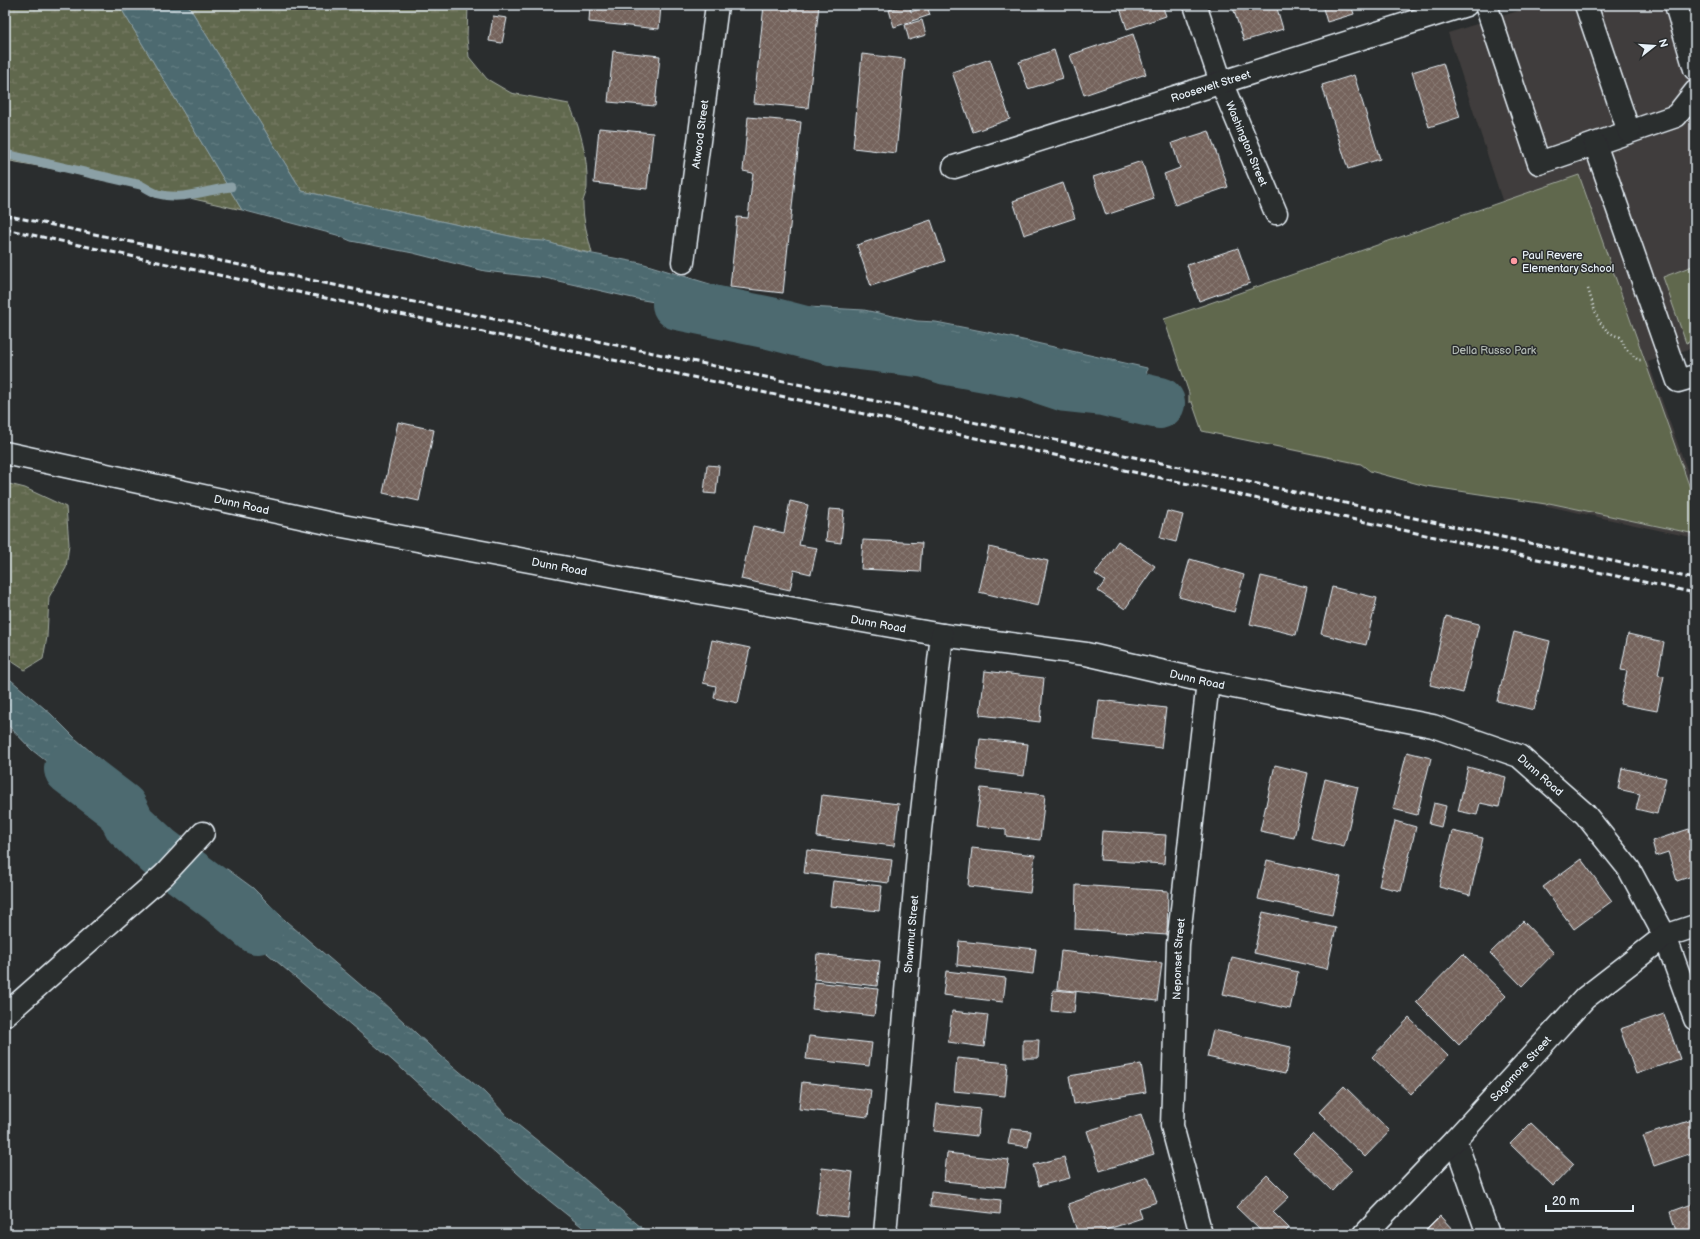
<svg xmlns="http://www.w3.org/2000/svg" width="1700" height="1239" viewBox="0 0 1700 1239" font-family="'Balsamiq Sans',sans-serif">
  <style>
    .built { fill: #403d3c }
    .wetland { fill: url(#wetland-marsh); stroke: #a4aca2 }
    .park { fill: #61674d; stroke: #a4aca2 }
    .water { fill: url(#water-ripples); stroke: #8ba0a6 }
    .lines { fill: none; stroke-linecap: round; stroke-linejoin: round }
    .stream { stroke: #8ba0a6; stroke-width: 9 }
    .river { stroke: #4d6a70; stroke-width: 52 }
    .building { fill: url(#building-cross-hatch); stroke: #e8f1f8 }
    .minor-casing { stroke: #e8f1f8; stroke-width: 25 }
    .path { stroke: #e8f1f8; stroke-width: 2.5; stroke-dasharray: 1 3; stroke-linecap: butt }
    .minor { stroke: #2a2d2e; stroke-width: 22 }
    .rail { stroke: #e8f1f8; stroke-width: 3; stroke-dasharray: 6 3; stroke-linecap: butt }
    .poi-dot { fill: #ff9aa2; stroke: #2a2d2e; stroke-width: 1.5 }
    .labels { text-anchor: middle; stroke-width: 3; stroke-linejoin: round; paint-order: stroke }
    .street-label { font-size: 11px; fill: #e8f1f8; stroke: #2a2d2e }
    .poi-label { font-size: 11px; fill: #e8f1f8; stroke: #2a2d2e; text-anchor: start }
    .park-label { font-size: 11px; fill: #b2bab4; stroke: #2a2d2e }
  </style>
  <defs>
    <pattern id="wetland-marsh" width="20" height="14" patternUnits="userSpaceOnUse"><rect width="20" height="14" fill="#61674d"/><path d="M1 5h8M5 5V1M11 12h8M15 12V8" fill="none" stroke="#787d67"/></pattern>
    <pattern id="water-ripples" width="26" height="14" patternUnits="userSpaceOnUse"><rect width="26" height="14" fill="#4d6a70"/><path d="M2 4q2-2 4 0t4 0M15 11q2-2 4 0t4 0" fill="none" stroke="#678085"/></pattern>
    <pattern id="building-cross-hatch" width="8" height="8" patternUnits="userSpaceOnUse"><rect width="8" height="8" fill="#74635b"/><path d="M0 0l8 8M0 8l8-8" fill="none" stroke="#887a73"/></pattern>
  </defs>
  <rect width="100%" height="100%" fill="#2a2d2e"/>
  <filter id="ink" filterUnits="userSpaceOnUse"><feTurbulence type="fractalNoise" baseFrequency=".025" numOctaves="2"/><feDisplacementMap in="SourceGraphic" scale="8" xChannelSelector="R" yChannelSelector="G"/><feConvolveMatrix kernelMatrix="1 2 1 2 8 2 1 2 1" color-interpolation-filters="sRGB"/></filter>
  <g filter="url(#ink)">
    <polygon class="built" points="1537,5 1695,5 1695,347 1648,362 1695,492 1695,538 1202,431 1164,319 1503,203 1448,33"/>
    <g class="wetland">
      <polygon points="5,5 119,5 242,210 150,189 97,179 60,170 5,160"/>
      <path d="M188,5H468L467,38L469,57L487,79L511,93L569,104C581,129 588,158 587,187C587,193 582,199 583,205C583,221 588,237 592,253C570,250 550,241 528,240L302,191Z"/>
      <polygon points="5,483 25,488 66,507 69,544 66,568 49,597 47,637 43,659 25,670 5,657"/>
    </g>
    <g class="park">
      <polygon points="1579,175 1695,502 1695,534 1549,503 1546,504 1426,486 1370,471 1361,464 1202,431 1192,402 1189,402 1189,393 1164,319"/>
      <polygon points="1695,265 1695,340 1686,343 1663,277"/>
    </g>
    <g class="water">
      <polygon points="119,5 188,5 302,191 528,240 544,241 577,251 641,263 736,292 808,307 864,310 917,321 936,322 992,333 1147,368 1145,394 1058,377 1038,370 896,349 851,336 637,299 545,278 485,271 413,253 351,241 337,235 242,210"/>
      <polygon points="5,675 51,714 76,739 142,796 140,807 135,816 118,815 78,786 32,750 5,722"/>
      <path d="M227,869L253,888L287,922L363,987L380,1000L441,1056L484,1092L508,1117L569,1166L649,1234H591L536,1190L392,1060L247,936L218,906L201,891C203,873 212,873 227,869Z"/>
    </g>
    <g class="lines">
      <path class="stream" d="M5,154L141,185C146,188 152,192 158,194C182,201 207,190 231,187"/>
      <g class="river">
        <polyline points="678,304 770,323 843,342 926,352 947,359 1030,374 1066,386 1103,390 1159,403"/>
        <polyline points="70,769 121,808 130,825 159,852 221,898 257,928"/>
      </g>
    </g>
    <g class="building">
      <polygon points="590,5 661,5 659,29 589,22"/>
      <polygon points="764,5 819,5 808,108 754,103"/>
      <polygon points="906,5 909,5 911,12 927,6 930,15 894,27 889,10"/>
      <polygon points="1119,5 1162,5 1166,16 1127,29"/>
      <polygon points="1232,5 1276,5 1283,29 1244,41"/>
      <polygon points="1322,5 1351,5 1354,14 1327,22"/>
      <polygon points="493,16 507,18 502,43 489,41"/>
      <polygon points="922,20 926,35 909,40 905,25"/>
      <polygon points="1133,34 1146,74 1084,95 1070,55"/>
      <polygon points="1054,50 1063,78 1028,89 1019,62"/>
      <polygon points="613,51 660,56 655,106 608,102"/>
      <polygon points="862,54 905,59 896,153 853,148"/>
      <polygon points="990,59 1010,119 973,132 952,72"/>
      <polygon points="1443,63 1460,117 1429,127 1412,72"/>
      <polygon points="1354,75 1380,159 1348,169 1322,85"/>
      <polygon points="748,117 801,122 783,293 730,287 737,217 748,218 753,173 743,171"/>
      <polygon points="599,128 653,133 647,189 594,183"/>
      <polygon points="1209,131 1228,187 1175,205 1164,174 1180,168 1172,143"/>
      <polygon points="1142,161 1154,199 1106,215 1093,177"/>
      <polygon points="1063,183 1075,218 1024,235 1013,201"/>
      <polygon points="931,220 945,261 871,286 857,245"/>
      <polygon points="1238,248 1250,283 1199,301 1187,265"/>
      <polygon points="398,422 434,430 419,501 383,493"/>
      <polygon points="707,465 719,466 716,494 704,493"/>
      <polygon points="790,501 808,505 799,545 817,548 811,574 794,570 790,590 741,579 753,526 784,533"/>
      <polygon points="829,509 844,510 841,543 826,541"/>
      <polygon points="1167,511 1183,515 1176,542 1160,538"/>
      <polygon points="863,540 922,543 920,572 861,569"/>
      <polygon points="1118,541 1155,566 1125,609 1098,591 1105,581 1095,574"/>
      <polygon points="989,547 1048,561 1038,606 979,592"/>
      <polygon points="1190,559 1244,575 1234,612 1179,597"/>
      <polygon points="1261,576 1307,587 1296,635 1250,624"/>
      <polygon points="1332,587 1377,598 1366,645 1321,634"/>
      <polygon points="1446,616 1479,624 1463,693 1430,685"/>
      <polygon points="1514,632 1550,641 1534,710 1497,701"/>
      <polygon points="1628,634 1664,642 1658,675 1664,676 1657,711 1620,704 1627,671 1621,670"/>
      <polygon points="712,640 750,648 738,703 714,698 716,686 703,683"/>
      <polygon points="985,671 1044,678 1040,722 980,715"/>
      <polygon points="1099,700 1166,708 1161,748 1094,740"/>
      <polygon points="980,739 1028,744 1024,776 976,770"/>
      <polygon points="1407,752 1431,758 1417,815 1393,809"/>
      <polygon points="1275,765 1308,773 1294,838 1260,831"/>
      <polygon points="1468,767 1506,777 1499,807 1480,803 1477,815 1458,811"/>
      <polygon points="1622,768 1666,778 1657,814 1636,809 1640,794 1618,789"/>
      <polygon points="1325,779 1358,787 1344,847 1311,839"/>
      <polygon points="981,788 1045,795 1040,840 1006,836 1006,829 976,826"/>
      <polygon points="822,795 899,804 894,846 817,837"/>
      <polygon points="1434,803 1446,806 1441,827 1429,824"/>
      <polygon points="1395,821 1416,827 1401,891 1379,886"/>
      <polygon points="1689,829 1695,847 1695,875 1677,881 1668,852 1656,856 1652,841"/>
      <polygon points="1102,831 1166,835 1164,864 1100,860"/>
      <polygon points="1452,831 1483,838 1470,895 1439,887"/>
      <polygon points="972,848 1035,855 1030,893 968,886"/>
      <polygon points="807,850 892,860 889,883 804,873"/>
      <polygon points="1581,859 1612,901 1574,929 1543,887"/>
      <polygon points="1267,860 1341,877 1332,915 1258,899"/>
      <polygon points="833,881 882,886 879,911 830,906"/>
      <polygon points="1076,885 1168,891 1167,935 1075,929"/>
      <polygon points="1263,912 1336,928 1327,969 1254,953"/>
      <polygon points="1523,921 1554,953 1522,986 1490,953"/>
      <polygon points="959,941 1036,949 1033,974 957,965"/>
      <polygon points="1061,951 1162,963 1157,1001 1057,989"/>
      <polygon points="817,954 880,961 877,986 814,979"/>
      <polygon points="1463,954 1506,996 1459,1045 1416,1002"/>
      <polygon points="1232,957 1298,972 1290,1009 1223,994"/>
      <polygon points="946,971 1006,978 1003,1002 943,995"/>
      <polygon points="815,982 878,989 874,1016 812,1009"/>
      <polygon points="1053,990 1076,992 1074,1013 1051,1011"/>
      <polygon points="952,1011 988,1015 984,1047 948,1042"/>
      <polygon points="1664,1014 1680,1059 1636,1074 1620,1029"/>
      <polygon points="1409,1018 1448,1056 1411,1094 1372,1057"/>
      <polygon points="1213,1030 1291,1047 1285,1074 1207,1057"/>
      <polygon points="809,1036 872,1043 869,1066 806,1059"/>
      <polygon points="1023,1040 1039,1040 1038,1058 1023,1058"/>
      <polygon points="957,1058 1008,1063 1005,1096 954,1091"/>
      <polygon points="1141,1064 1146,1092 1074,1104 1069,1076"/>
      <polygon points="802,1082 871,1090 868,1117 799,1109"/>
      <polygon points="1344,1086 1390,1131 1365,1157 1319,1112"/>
      <polygon points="937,1104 980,1109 977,1136 934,1131"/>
      <polygon points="1141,1114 1154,1154 1100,1171 1087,1131"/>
      <polygon points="1695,1119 1695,1152 1654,1166 1643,1136"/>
      <polygon points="1531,1123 1574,1164 1553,1186 1510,1144"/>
      <polygon points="1011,1129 1031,1131 1028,1147 1008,1144"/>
      <polygon points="1313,1133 1352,1170 1332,1191 1293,1153"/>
      <polygon points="947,1153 1009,1160 1005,1187 944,1181"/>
      <polygon points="1064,1157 1070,1178 1039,1186 1033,1165"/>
      <polygon points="822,1168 853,1172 848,1217 816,1214"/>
      <polygon points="1267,1175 1289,1197 1273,1212 1289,1228 1283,1234 1258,1234 1261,1231 1236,1207"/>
      <polygon points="1148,1177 1157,1202 1139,1208 1142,1218 1093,1234 1078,1234 1068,1204"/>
      <polygon points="931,1192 1001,1200 1000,1214 930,1206"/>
      <polygon points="1695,1203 1695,1234 1677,1234 1670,1212"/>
      <polygon points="1440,1216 1457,1234 1422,1234"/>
    </g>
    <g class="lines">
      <defs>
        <g id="minor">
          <path id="s1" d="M1195,5L1221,82L1276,213"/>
          <polyline points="1486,5 1539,163 1676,116 1695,92"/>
          <polyline points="1586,5 1629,132"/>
          <polyline points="1676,5 1695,69"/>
          <polyline points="1595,144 1678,381 1695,376"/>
          <path id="s2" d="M954,167L1466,5"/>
          <path id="s3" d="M683,262L717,5"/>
          <path id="s4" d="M5,453L332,524L658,585L942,635L1086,654L1208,682L1433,726L1519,756L1585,814L1629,869L1665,936L1695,1019"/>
          <polyline points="5,1015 164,875 203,833"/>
          <polyline points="1455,1140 1488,1234"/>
          <path id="s5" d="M885,1234L920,830L942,635"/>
          <path id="s6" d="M1201,1234L1172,1126L1178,944L1208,682"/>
          <path id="s7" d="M1365,1234L1455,1140L1585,998L1665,936L1695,926"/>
        </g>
      </defs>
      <use href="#minor" class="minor-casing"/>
      <path class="path" d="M1588,289C1595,309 1597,331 1620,337L1626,349L1638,360H1642"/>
      <use href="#minor" class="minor"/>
      <g class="rail">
        <polyline points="5,215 710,365 1695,579"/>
        <polyline points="5,229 1695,593"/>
      </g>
    </g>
  </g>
  <circle class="poi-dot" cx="1514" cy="261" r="4"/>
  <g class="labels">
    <g class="street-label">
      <text dy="4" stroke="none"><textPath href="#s2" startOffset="269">Roosevelt Street</textPath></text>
      <text dy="4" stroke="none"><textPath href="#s3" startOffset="129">Atwood Street</textPath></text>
      <text dy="4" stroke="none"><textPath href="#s1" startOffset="148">Washington Street</textPath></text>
      <text dy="4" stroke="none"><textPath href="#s4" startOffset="242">Dunn Road</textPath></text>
      <text dy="4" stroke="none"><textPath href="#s4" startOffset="566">Dunn Road</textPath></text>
      <text dy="4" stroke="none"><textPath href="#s4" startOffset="890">Dunn Road</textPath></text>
      <text dy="4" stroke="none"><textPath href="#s4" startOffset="1214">Dunn Road</textPath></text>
      <text dy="4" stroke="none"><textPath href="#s4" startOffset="1574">Dunn Road</textPath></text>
      <text dy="4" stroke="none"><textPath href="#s5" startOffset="301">Shawmut Street</textPath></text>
      <text dy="4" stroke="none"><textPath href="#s6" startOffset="279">Neponset Street</textPath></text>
      <text dy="4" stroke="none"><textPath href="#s7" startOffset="227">Sagamore Street</textPath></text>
    </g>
    <g class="poi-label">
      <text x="1522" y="259">Paul Revere<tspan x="1522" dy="13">Elementary School</tspan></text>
    </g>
    <g class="park-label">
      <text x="1494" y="354">Della Russo Park</text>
    </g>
  </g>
  <rect width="1700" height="1239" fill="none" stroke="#2a2d2e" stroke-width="20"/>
  <rect x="10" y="10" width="1680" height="1219" fill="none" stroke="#e8f1f8" stroke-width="1.5" filter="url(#ink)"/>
  <g transform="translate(1654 46) rotate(73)" stroke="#2a2d2e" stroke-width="3" paint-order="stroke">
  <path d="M0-3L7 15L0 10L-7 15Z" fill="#e8f1f8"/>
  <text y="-6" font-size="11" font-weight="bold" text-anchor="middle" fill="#e8f1f8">N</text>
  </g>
  <path d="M1546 1205v6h87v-6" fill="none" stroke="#e8f1f8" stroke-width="2"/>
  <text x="1552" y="1205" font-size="12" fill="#e8f1f8" stroke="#2a2d2e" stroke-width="3" paint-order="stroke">20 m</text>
</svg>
